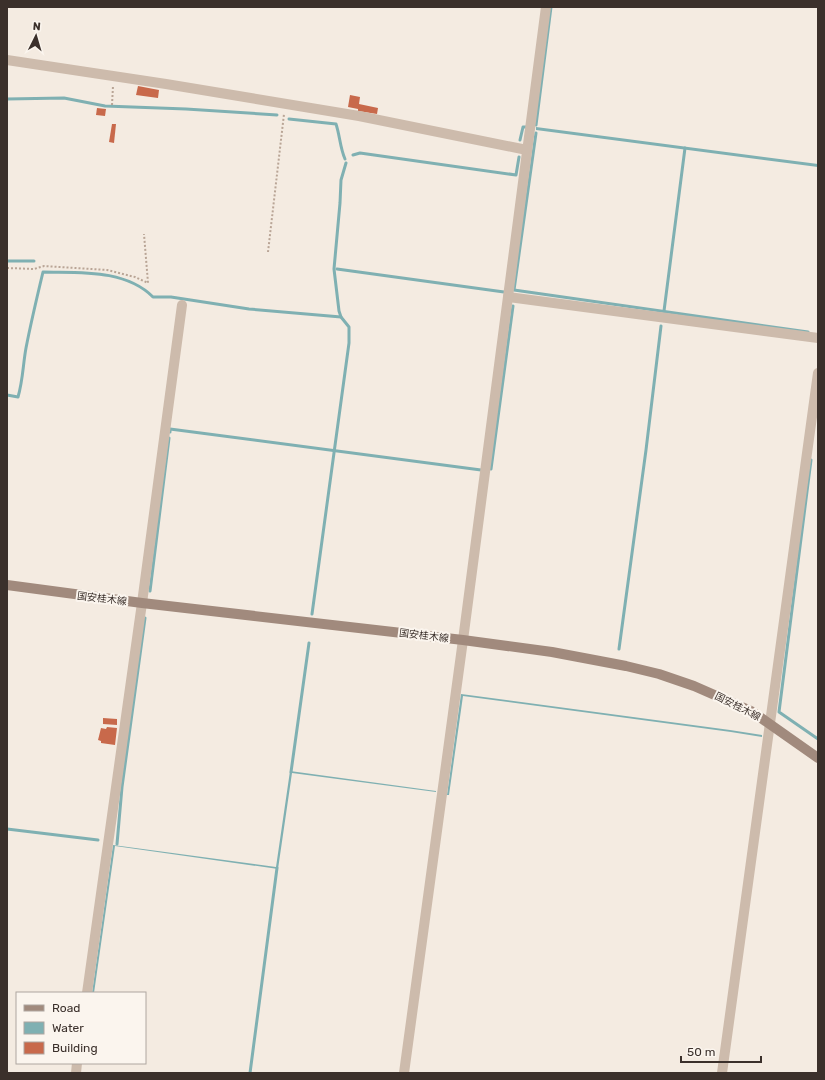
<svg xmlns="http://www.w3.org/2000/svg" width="825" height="1080" viewBox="0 0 825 1080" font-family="Rubik,'Noto Sans JP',sans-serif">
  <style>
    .water { fill: #7fb0b2 }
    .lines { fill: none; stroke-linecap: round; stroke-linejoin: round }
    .stream { stroke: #7fb0b2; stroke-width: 3 }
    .building { fill: #c8694b }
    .path { stroke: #b9a596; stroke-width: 2; stroke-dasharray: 2 2; stroke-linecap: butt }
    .minor { stroke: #cdbbac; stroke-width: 10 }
    .secondary { stroke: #a18a7d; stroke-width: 10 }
    .labels { text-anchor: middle; stroke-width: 4; stroke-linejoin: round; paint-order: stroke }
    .street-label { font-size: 10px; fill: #3b302b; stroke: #fbf5ee }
  </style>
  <rect width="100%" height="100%" fill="#f4ebe1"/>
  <g class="water">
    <polygon points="536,127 818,164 818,167 536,130"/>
    <polygon points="461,694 730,730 762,735 762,737 731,732 463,696 449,795 447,795"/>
    <polygon points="290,771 436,791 436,792 292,773 278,869 115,846 94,993 92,993 113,845 276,867"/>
  </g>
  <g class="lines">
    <g class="stream">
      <polyline points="7,99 64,98 105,106 186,109 277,115"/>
      <path d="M289,119L336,124C340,136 340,148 345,159"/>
      <polyline points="536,125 551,7"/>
      <polyline points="536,133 514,290 808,332"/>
      <polyline points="520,140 523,127 527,127"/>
      <polyline points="353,155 360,153 516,175 519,157"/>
      <polyline points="7,261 34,261"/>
      <polyline points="337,269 504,292"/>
      <polyline points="664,311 685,148"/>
      <path d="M7,395L18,397C23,380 23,364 26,348C31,322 37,297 43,272C80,273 125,269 153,297H171L249,309L341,317"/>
      <polyline points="170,432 170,429 481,470"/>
      <polyline points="811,460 779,712 818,739"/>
      <polyline points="491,469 513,306"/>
      <polyline points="150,591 169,438"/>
      <polyline points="312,614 349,343 349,327 341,317 339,311 334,269 340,203 341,180 346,163"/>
      <polyline points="619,649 646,450 661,326"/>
      <polyline points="291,772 309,643"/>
      <polyline points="7,829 98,840"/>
      <polyline points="117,844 122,787 145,618"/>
      <polyline points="250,1073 277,868"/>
    </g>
  </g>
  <g class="building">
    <polygon points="138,86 159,90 158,98 136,95"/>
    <polygon points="350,95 360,97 359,104 378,108 377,114 358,111 358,109 348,107"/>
    <polygon points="97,108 106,109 105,116 96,115"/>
    <polygon points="112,124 116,124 114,143 109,142"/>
    <polygon points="103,718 117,719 117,725 103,724"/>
    <polygon points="107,727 117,728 115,745 101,743 101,741 98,740 101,728 106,729"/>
  </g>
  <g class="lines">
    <g class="path">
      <polyline points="112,105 113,86"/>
      <polyline points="268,252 284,114"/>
      <polyline points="7,268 34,269 44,266 107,270 135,277 148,283 144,234"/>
    </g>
    <g class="minor">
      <polyline points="7,60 166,84 359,116 527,150"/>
      <polyline points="508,297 818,338"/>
      <polyline points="87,993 142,603 182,305"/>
      <polyline points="76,1073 77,1063"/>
      <polyline points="404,1073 463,640 546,7"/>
      <polyline points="722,1073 818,373"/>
    </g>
    <polyline class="secondary" points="7,585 142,603 463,640 552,652 626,666 659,674 694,686 751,711 818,758"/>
  </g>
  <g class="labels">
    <g class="street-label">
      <text transform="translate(102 598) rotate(7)" y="4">国安桂木線</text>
      <text transform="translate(424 635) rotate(7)" y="4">国安桂木線</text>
      <text transform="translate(738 706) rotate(27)" y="4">国安桂木線</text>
    </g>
  </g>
  <rect width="825" height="1080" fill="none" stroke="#3b302b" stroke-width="16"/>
  <rect x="16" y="992" width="130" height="72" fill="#fbf5ee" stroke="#aea6a0"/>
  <rect x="24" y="1005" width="20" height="6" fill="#a18a7d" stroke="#aea6a0"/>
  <text x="52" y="1012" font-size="12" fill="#3b302b">Road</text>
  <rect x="24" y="1022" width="20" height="12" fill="#7fb0b2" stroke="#aea6a0"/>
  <text x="52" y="1032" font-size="12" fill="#3b302b">Water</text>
  <rect x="24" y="1042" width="20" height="12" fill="#c8694b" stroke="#aea6a0"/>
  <text x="52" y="1052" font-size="12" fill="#3b302b">Building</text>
  <g transform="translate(36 36) rotate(5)" stroke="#fbf5ee" stroke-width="3" paint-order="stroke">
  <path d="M0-3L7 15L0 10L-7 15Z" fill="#3b302b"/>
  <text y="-6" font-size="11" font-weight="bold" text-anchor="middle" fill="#3b302b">N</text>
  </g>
  <path d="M681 1056v6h80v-6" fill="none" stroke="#3b302b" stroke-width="2"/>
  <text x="687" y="1056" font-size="12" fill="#3b302b" stroke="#fbf5ee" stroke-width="3" paint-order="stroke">50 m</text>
</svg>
